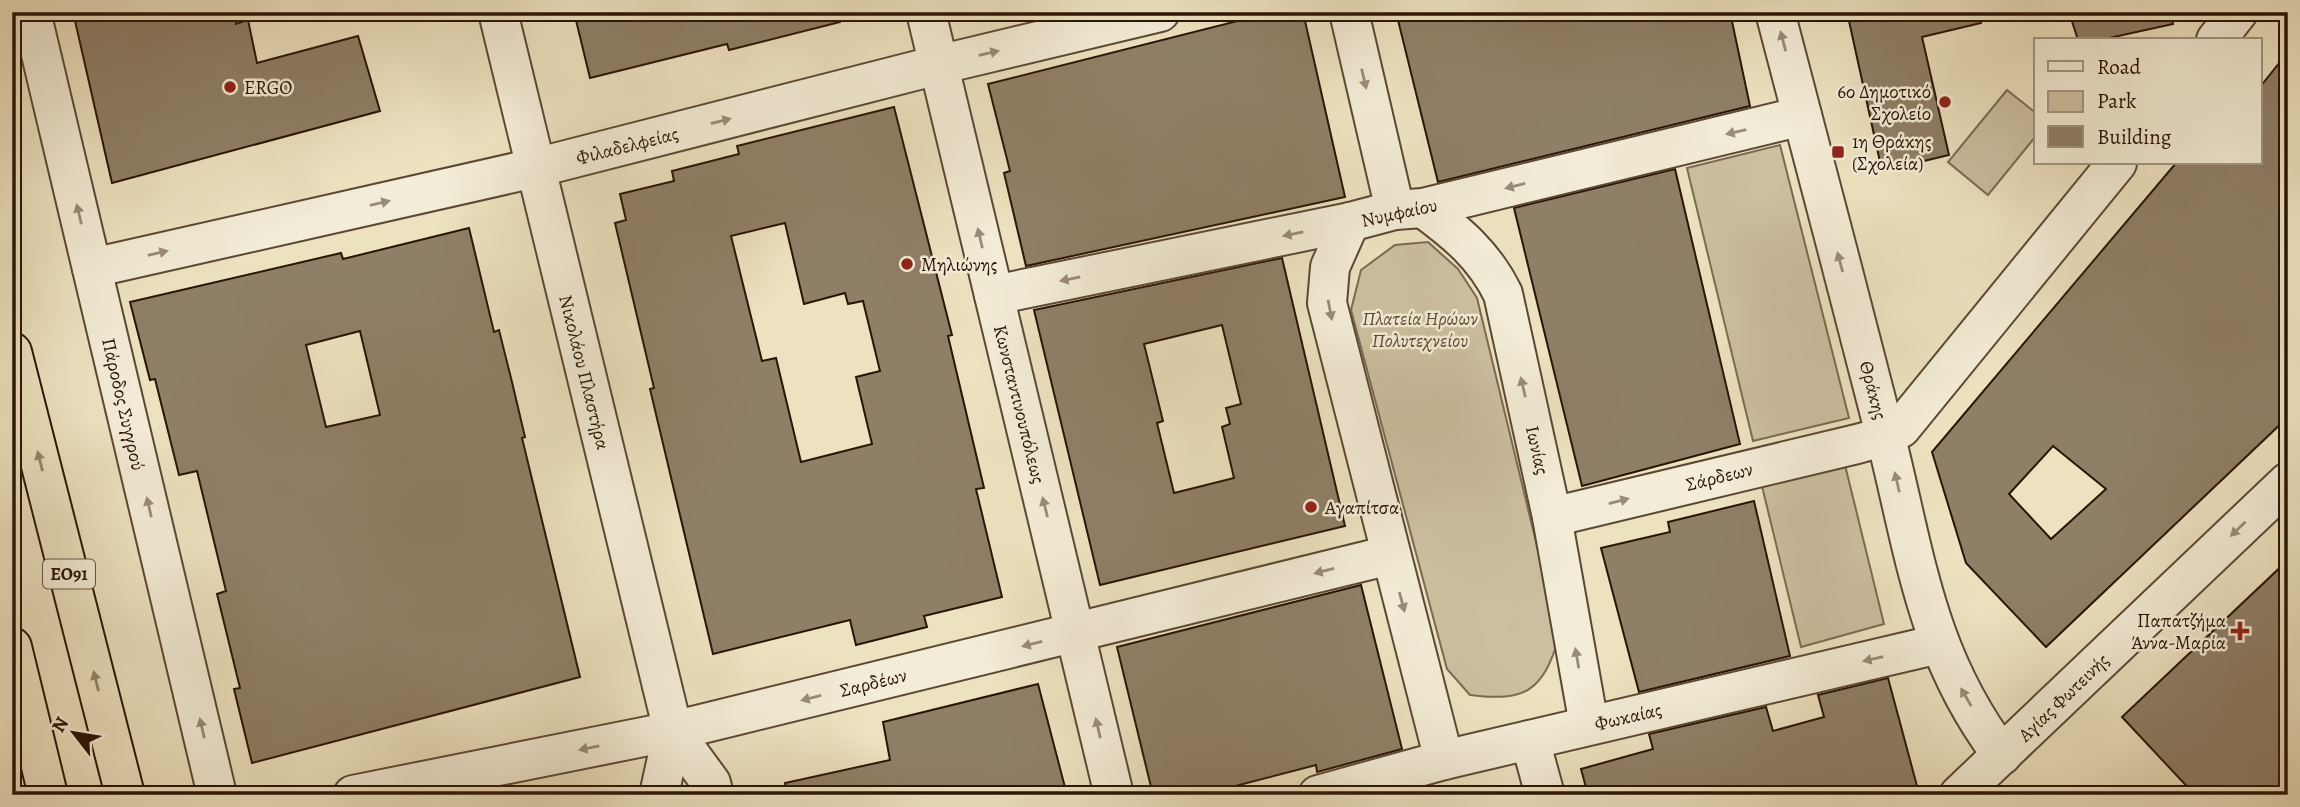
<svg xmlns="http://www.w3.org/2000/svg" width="2300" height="807" viewBox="0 0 2300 807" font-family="Alegreya,serif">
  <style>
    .green { fill: #ccbfa0; stroke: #7b6a53; stroke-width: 2 }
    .building { fill: #8f7f67; stroke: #2a1406; stroke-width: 2; fill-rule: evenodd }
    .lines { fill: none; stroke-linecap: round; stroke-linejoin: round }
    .minor-casing { stroke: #5b4834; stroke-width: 42 }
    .highway-casing { stroke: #2a1406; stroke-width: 42 }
    .minor { stroke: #f3ecd6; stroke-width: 38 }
    .highway { stroke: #ede2c0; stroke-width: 38 }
    .oneway { fill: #998b78 }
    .oneway2 { fill: #95856c }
    .poi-dot { fill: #8f2418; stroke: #f3ecd6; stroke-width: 2.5 }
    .labels { text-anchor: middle; stroke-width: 5; stroke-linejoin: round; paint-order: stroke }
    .shield { fill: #f3ecd6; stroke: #654; stroke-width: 2 }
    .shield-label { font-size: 18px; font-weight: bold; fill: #2a1406 }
    .poi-label { font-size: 19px; fill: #2a1406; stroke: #f3ecd6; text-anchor: start }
    .street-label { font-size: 19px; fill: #2a1406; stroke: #f3ecd6 }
    .park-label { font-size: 19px; font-style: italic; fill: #5b4734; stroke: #f3ecd6 }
  </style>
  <rect width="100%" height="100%" fill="#ede2c0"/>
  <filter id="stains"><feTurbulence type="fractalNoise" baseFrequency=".00286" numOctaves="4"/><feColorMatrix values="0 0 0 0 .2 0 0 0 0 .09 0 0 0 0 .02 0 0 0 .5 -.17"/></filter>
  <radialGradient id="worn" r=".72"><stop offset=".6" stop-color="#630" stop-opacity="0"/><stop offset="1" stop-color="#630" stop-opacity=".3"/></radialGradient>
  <g class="green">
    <polygon points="2007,90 2036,113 2036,136 1988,195 1948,162"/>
    <polygon points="1780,145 1849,418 1753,441 1687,168"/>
    <path d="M1428,242L1458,269L1477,298L1559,637C1543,691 1526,702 1470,695L1447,669L1351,310L1361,270L1395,245Z"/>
    <polygon points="1844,461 1884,624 1801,647 1761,482"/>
  </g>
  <g class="building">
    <polygon points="73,12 235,12 236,24 248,20 257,63 358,36 380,111 112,183"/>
    <polygon points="574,12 839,12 840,22 729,50 727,44 590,78"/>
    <polygon points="1273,12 1303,12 1345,197 1026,266 1004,173 1010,171 988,84"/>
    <polygon points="1396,12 1730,12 1750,106 1438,182"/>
    <polygon points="1847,12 1980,12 1981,23 1922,37 1949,155 1882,171"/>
    <polygon points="2069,12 2171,12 2173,24 2100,40 2078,40"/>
    <path d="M2288,52V417L2046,647L1966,563L1932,452L2176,163H2260V87ZM2053,446L2106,489L2051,539L2009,494Z"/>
    <path d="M894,107L952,335L948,336L984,488L976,489L1002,597L924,616L927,627L856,645L850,620L713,654L650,389L654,388L615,223L626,220L620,194L674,181L672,171L739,154L737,146ZM785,223L804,304L845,293L848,304L863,301L880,371L856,377L872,444L801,462L776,358L762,361L731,236Z"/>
    <polygon points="1675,169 1740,444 1582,486 1514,208"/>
    <path d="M469,228L494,332L499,330L512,382L525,437L522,438L580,677L252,763L234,689L240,688L217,594L226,591L197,471L179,475L155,379L150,380L130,302L341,253L343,259ZM360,331L380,415L326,427L306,345Z"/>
    <path d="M1282,258L1345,526L1100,585L1034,310ZM1222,325L1241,404L1226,408L1230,424L1222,427L1234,478L1174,493L1157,423L1163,421L1144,344Z"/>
    <polygon points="1754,501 1790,656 1639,692 1601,548 1670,532 1668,522"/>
    <polygon points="2288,560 2288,795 2195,795 2122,717"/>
    <polygon points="1361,585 1402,749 1317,772 1316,765 1216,791 1217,795 1153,795 1117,647"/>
    <polygon points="1888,678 1917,786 1885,795 1588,795 1581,769 1653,749 1649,734 1766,707 1773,731 1824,717 1818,695"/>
    <polygon points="1038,684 1067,795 787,795 785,783 890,760 883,722"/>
  </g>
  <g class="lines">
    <defs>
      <g id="minor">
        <polyline points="31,12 217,795"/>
        <polyline points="498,12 673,731 711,783 714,795"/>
        <polyline points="926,12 1114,795"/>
        <polyline points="1349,12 1395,210"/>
        <path d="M1775,12C1812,153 1849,293 1885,434C1915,552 1925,654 2002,755"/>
        <polyline points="2216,40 2238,12"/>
        <path d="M1423,208C1457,233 1484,255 1503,294L1552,517L1589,725"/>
        <polyline points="1350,222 1330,267 1327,303 1444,760"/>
        <polyline points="92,268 535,168 938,65 1160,12"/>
        <polyline points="994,295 1350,222 1395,210 1423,208 1802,116"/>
        <polyline points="1552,517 1857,444 1886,436 1901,428 2117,163"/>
        <polyline points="1530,740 1545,795"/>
        <polyline points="353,795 673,731 1390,555"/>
        <polyline points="659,795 673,731"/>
        <polyline points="1318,795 1444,760 1939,644"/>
        <polyline points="1959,795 2288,482"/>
      </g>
      <g id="highway">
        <polyline points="12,352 125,795"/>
        <polyline points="12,647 48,795"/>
      </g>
    </defs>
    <use href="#minor" class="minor-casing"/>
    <use href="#highway" class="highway-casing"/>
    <use href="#minor" class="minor"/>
    <use href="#highway" class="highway"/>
  </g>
  <defs><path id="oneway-solid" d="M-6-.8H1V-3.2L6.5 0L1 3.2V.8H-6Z" transform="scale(1.75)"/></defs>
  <g class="oneway">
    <use href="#oneway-solid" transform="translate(1783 41) rotate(-105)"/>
    <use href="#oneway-solid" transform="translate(989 53) rotate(-13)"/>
    <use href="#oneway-solid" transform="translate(1364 79) rotate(77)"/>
    <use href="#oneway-solid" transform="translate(721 121) rotate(-14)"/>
    <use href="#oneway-solid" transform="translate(1736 132) rotate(167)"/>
    <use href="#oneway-solid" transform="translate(1515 186) rotate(166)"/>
    <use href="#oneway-solid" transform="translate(380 203) rotate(-13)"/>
    <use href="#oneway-solid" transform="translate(79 214) rotate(-103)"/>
    <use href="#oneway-solid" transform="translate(1293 234) rotate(169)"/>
    <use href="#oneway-solid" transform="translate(980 238) rotate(-103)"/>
    <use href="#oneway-solid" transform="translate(158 253) rotate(-13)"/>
    <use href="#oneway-solid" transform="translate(1840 262) rotate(-105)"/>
    <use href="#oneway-solid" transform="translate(1070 279) rotate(169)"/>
    <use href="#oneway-solid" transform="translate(1330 310) rotate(79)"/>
    <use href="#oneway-solid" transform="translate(1523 387) rotate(-103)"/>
    <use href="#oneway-solid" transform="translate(1897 482) rotate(-103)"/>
    <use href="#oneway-solid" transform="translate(1619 501) rotate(-14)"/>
    <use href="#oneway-solid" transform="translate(149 507) rotate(-103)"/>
    <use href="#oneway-solid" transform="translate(1045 507) rotate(-104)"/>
    <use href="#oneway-solid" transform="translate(2238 529) rotate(136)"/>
    <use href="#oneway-solid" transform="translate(1324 571) rotate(166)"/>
    <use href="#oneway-solid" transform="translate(1402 602) rotate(75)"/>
    <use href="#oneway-solid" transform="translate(1032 644) rotate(166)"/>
    <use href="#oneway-solid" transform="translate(1577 658) rotate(-100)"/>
    <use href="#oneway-solid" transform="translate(1873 659) rotate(167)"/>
    <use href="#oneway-solid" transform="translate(1966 697) rotate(-120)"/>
    <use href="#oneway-solid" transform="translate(811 698) rotate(166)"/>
    <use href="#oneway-solid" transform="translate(202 728) rotate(-103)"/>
    <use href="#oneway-solid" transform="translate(1098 728) rotate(-103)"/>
    <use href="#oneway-solid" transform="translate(589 748) rotate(169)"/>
  </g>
  <g class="oneway2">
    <use href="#oneway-solid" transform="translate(40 461) rotate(-104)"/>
    <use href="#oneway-solid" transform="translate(96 681) rotate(-104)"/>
  </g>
  <g class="poi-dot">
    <circle cx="230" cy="87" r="7"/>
    <circle cx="1945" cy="102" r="7"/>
    <rect x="1831" y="145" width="14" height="14" rx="3.5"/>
    <circle cx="907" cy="264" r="7"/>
    <circle cx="1311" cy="507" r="7"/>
    <path d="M2236.5 620.5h7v7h7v7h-7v7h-7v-7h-7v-7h7z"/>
  </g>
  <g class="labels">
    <rect class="shield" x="43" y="559.5" width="52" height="29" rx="5"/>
    <g class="shield-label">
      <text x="69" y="580">ΕΟ91</text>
    </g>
    <g class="poi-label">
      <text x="244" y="94">ERGO</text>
      <text x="1931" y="98" text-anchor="end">6ο Δημοτικό<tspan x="1931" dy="22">Σχολείο</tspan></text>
      <text x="1852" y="148">1η Θράκης<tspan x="1852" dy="22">(Σχολεία)</tspan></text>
      <text x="921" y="271">Μηλιώνης</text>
      <text x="1325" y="514">Αγαπίτσα</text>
      <text x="2226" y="627" text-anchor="end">Παπατζήμα<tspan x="2226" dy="22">Άννα-Μαρία</tspan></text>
    </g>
    <g class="street-label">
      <text transform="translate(627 145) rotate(-14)" y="7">Φιλαδελφείας</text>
      <text transform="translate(1399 212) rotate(-12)" y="7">Νυμφαίου</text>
      <text transform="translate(585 372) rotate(76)" y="7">Νικολάου Πλαστήρα</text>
      <text transform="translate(1874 390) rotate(75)" y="7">Θράκης</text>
      <text transform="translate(124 404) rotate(77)" y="7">Πάροδος Συγγρού</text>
      <text transform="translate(1020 404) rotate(76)" y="7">Κωνσταντινουπόλεως</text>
      <text transform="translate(1538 450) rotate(77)" y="7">Ιωνίας</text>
      <text transform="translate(1719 476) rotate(-14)" y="7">Σάρδεων</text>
      <text transform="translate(873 682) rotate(-14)" y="7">Σαρδέων</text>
      <text transform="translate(2063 697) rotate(-44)" y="7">Αγίας Φωτεινής</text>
      <text transform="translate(1628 716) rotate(-13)" y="7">Φωκαίας</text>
    </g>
    <g class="park-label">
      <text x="1420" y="325">Πλατεία Ηρώων<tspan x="1420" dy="22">Πολυτεχνείου</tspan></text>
    </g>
  </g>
  <rect width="2300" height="807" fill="none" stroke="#ede2c0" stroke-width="42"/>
  <rect x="14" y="14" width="2272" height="779" fill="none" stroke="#2a1406" stroke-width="3.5"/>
  <rect x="21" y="21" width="2258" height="765" fill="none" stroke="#2a1406" stroke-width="2"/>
  <rect x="2034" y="38" width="228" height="126" fill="#f3ecd6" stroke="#a39683" stroke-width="2"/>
  <rect x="2048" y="61" width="35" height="10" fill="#f3ecd6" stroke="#a39683" stroke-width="2"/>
  <text x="2097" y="74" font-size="21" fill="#2a1406">Road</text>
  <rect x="2048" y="91" width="35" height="21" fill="#ccbfa0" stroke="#a39683" stroke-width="2"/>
  <text x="2097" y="108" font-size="21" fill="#2a1406">Park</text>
  <rect x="2048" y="126" width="35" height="21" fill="#8f7f67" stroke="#a39683" stroke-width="2"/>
  <text x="2097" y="144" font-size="21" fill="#2a1406">Building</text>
  <g transform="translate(74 733) rotate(301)" stroke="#f3ecd6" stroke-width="5" paint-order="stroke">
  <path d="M0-5L12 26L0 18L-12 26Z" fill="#2a1406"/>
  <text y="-10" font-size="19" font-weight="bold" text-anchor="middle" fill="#2a1406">N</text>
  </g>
  <rect width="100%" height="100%" filter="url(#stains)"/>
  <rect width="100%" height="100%" fill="url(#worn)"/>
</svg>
